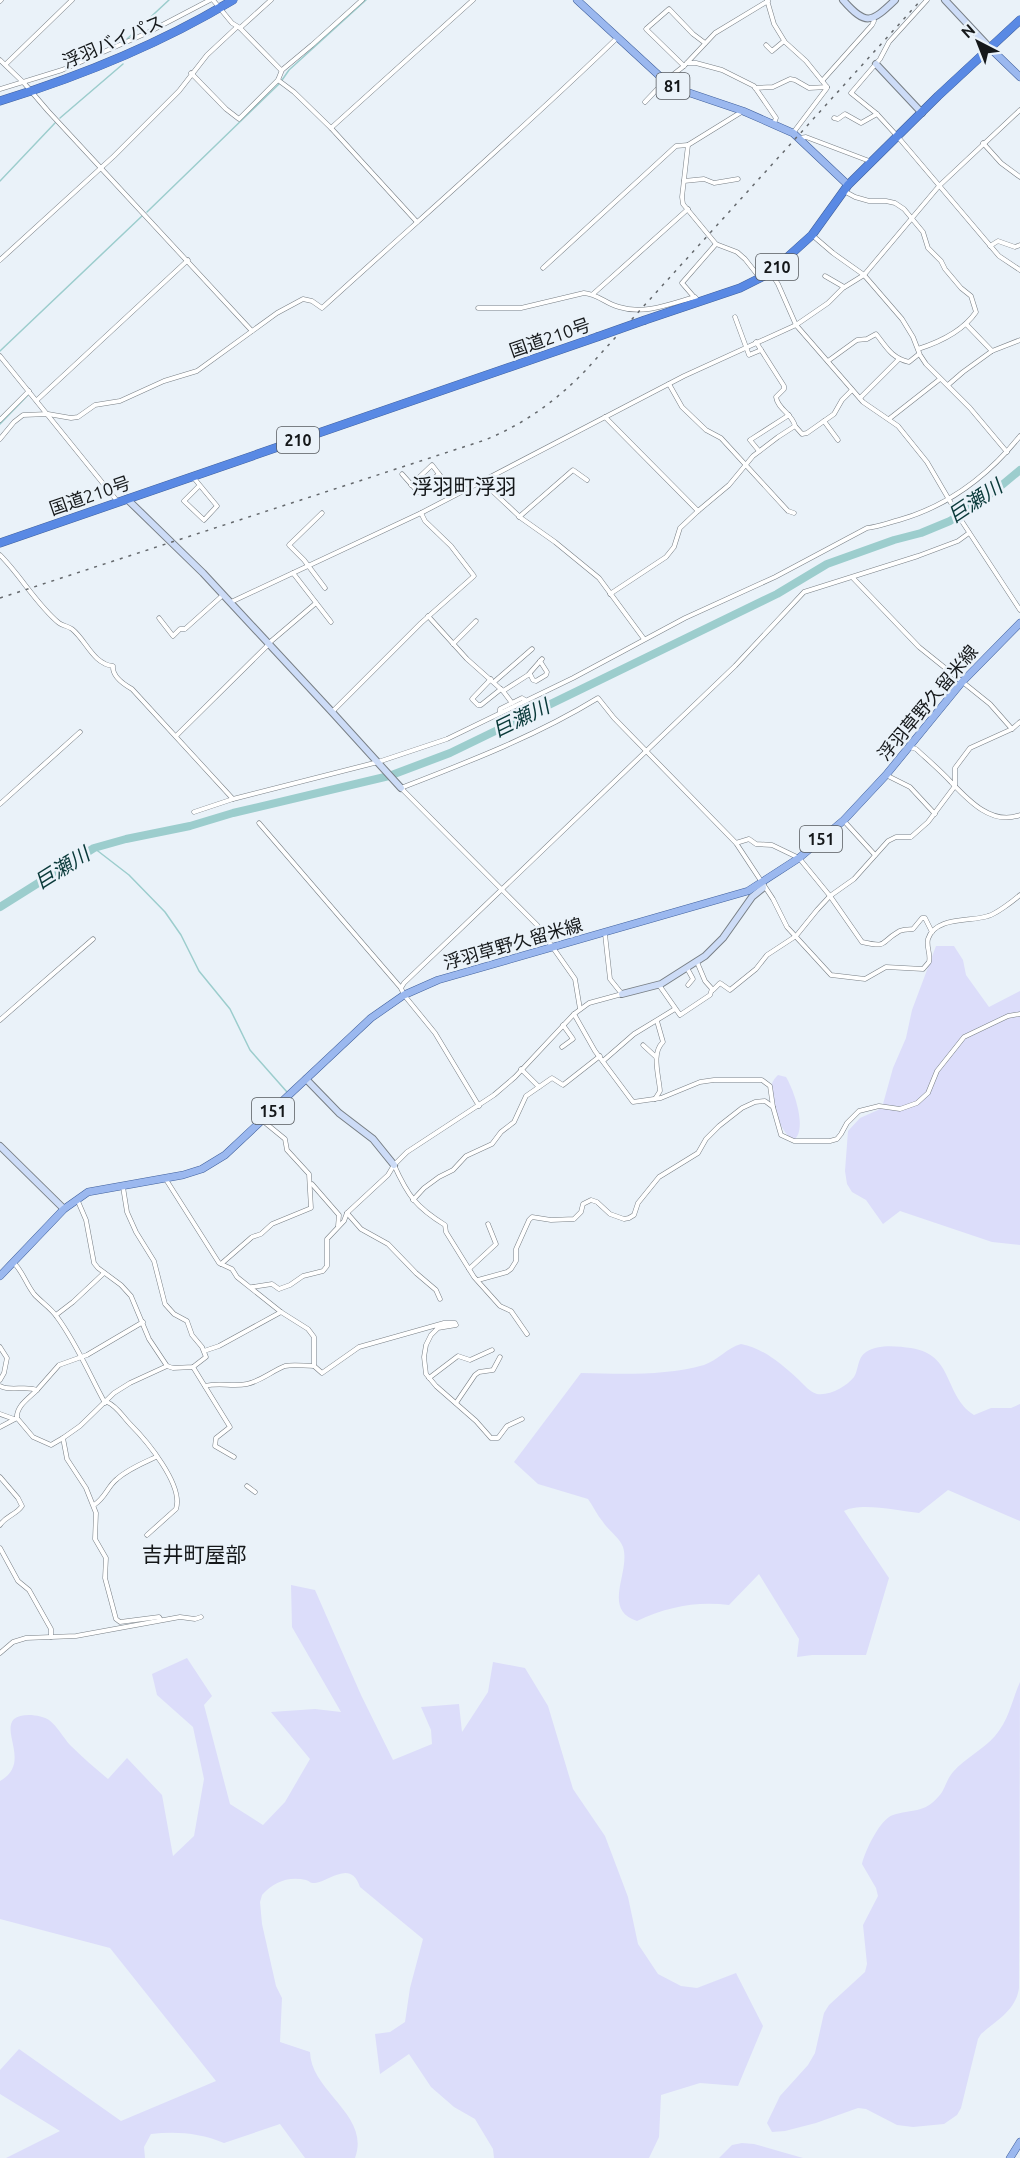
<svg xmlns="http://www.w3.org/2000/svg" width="1020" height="2158" viewBox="0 0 1020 2158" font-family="Ubuntu,'Noto Sans JP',sans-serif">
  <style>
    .green { fill: #dcddfa }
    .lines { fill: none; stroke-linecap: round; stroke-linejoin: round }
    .stream { stroke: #9ccdcd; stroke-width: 1.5 }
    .river { stroke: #9ccdcd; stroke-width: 8 }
    .street-casing { stroke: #787f85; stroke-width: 5 }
    .secondary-casing { stroke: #787f85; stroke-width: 8 }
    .primary-casing { stroke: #41619d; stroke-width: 8 }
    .highway-casing { stroke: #41619d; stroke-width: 9 }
    .street { stroke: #fff; stroke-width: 4 }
    .secondary { stroke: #cddcf7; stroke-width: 6 }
    .primary { stroke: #9bb8ef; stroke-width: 7 }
    .highway { stroke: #5989e4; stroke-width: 8 }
    .rail { stroke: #65696d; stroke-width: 1.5; stroke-dasharray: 3 6; stroke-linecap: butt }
    .highway-bridge-casing { stroke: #41619d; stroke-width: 9; stroke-linecap: butt }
    .highway-bridge { stroke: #5989e4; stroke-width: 8 }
    .labels { text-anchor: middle; stroke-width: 5; stroke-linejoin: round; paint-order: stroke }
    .shield { fill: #eaf2f9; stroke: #55595d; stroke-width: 1.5 }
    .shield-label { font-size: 16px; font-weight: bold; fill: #15181a }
    .street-label { font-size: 18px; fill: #15181a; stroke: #eaf2f9 }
    .water-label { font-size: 20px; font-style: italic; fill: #093939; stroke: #eaf2f9 }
    .quarter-label { font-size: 21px; fill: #15181a; stroke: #eaf2f9 }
  </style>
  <rect width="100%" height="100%" fill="#eaf2f9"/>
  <g class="green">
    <polygon points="936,946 954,946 963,960 966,975 989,1007 1020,991 1020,1245 992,1242 900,1211 883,1224 866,1200 852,1192 847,1184 845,1171 848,1131 860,1118 878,1110 883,1104 893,1068 906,1038 912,1010"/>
    <path d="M778,1075L786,1077C794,1090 809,1133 792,1141C779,1126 759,1092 778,1075Z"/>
    <path d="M741,1344C765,1349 781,1364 799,1380C804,1385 810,1392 817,1394C830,1396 847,1386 854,1377C859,1369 857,1358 866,1352C878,1344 897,1346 911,1348C955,1355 943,1395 974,1415L991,1408H1011L1020,1404V1521L948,1490L919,1513C899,1511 861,1502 844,1511L889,1578L866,1655H812L797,1657L799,1639L759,1574L729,1605C696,1601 667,1607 637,1621C601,1609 631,1573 623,1547C620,1538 608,1530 603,1522C597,1515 593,1506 588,1499L538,1484L514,1462L581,1373C621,1374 665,1376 704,1365C718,1360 727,1348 741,1344Z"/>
    <path d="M291,1585L315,1590L361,1695L393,1760L432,1744L431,1730L421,1707L459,1704L462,1732L488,1692L493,1662L525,1668L548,1706L573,1789L605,1836L628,1897L638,1944L658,1974L681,1986L697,1988L736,1973L763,2026L738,2086L700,2083L661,2095L659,2137L649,2158H494L493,2149L475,2119L454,2107L431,2087L409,2054L380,2074L375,2034L390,2032L405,2022L410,1988L423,1939L360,1887C351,1859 330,1881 315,1883C308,1883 312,1882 306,1880C288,1876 274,1882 262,1895L260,1902L262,1924L276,1986L282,1998L280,2042L310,2052C311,2092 371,2115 355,2158H305L280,2124L224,2143C200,2133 176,2131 151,2134L144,2147L145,2158H6L60,2131L0,2094V2070L19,2049L121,2121L216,2081L110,1948L0,1919V1781C31,1764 1,1732 14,1719C22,1712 42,1715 49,1720C57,1726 63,1737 70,1745C82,1757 95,1768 108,1779L127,1758L162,1795L173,1856L194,1836L204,1779L193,1727L157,1695L152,1674L187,1658L212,1696L204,1705L230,1804L263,1825L285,1802L310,1759L271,1712L315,1709L341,1712L292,1627Z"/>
    <path d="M1020,1682L1019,1988C1016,2010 997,2020 981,2034L978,2039L961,2108L957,2115L944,2124L913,2127L897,2125L866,2109L858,2108L816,2123L785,2131L772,2132L767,2123L780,2096L808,2065L815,2053L824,2013L829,2005L865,1972L867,1964L863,1925L878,1896L876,1888L862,1864C865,1851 880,1819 893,1815C911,1809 924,1814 939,1796C945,1790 946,1780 953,1772C965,1758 983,1750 995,1736C1009,1720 1012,1700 1020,1682Z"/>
    <polygon points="742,2143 754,2144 803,2158 719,2158 732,2145"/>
  </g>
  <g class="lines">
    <g class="stream">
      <polyline points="127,39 169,0"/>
      <polyline points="60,118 123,64"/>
      <polyline points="0,181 55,123"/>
      <polyline points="147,212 280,83 289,70 366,0"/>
      <polyline points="0,351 142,216"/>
      <polyline points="0,424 29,394"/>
      <polyline points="94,848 129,875 165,912 181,935 199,971 230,1009 250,1050 287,1092"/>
    </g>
    <polyline class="river" points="0,907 94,848 126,839 190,826 233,813 389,776 450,753 777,594 827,564 894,540 921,533 950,521 996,490 1020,470"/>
    <defs>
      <g id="street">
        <polyline points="213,0 232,23 240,28 281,70"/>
        <polyline points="767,0 774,24 785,42 806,61 827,87"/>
        <polyline points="927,0 889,42 880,59 851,93 877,114 898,137 999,256 1020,270"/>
        <polyline points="0,1 1,0"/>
        <polyline points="240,28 271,0"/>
        <polyline points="766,45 772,51 784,41"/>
        <polyline points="0,60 24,83 48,111 252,331"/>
        <polyline points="687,63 696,63 722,70 754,86 776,118 774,123"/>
        <polyline points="6,64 72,0"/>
        <polyline points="684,66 646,29 669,9 693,34 705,43"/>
        <polyline points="191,73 226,109 239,119 278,80 282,70 312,45 362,0"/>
        <polyline points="278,80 294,92 331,128 417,222"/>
        <polyline points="822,81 872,25 874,21 873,18"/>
        <polyline points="755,88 773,87 790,79 795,80 809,88 827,87"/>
        <polyline points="0,89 62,70 147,33 210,0"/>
        <polyline points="645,102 665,81 684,66 715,33 768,1"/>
        <polyline points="743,111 688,145 682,197 683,204 716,244 737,252 745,259 760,278"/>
        <polyline points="834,118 838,119 845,114 861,123 877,114"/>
        <polyline points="331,128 473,0"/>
        <polyline points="793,133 827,88"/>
        <polyline points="800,138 806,137 872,162"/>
        <polyline points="983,143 1001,163 1020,177"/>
        <polyline points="684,181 704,179 714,183 738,179"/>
        <path d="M844,191L855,197L869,201H886L895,203L904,209L923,232L928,248L941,261L945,269L961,288L971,296L976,312C963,331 940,342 918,349"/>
        <polyline points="812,235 833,253 864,275 902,319 913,337 920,355 926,364 970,408 1007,452"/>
        <polyline points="990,246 998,241 1015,247 1020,245"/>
        <polyline points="0,260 114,156 179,91 207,55 237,27"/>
        <polyline points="543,268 676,146 688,145"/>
        <polyline points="771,273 778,284 796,325 863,402 898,426 927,462 961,520 1020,610"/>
        <polyline points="825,276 844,287"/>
        <polyline points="593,294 688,209"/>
        <polyline points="694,297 682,283 716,244"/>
        <path d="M478,308H521L584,293C598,294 606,304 619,307C644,315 670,304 695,297L699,302"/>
        <polyline points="735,317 749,355 761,350"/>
        <polyline points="966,324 992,351"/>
        <path d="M756,342L784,386V389L776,397C778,410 792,413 795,426"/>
        <polyline points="0,356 118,502"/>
        <path d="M828,361L857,340L867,339L876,334C886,346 891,358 909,362L919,354"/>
        <polyline points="669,384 682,407 706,430 721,438 788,511 794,513"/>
        <polyline points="948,385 963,372 992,351 1020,340"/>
        <polyline points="860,398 899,359"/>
        <polyline points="37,400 188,260"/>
        <polyline points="605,417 698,511 729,485 753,456 778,437 795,426 802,434 807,433 834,414 842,400 852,390"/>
        <polyline points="889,419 940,379"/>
        <polyline points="0,420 29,391"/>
        <polyline points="824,421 838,440"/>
        <path d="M0,439L14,422L23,415L48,414L71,418L78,417L95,405L120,401L164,381L197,371L277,313L303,299L312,301L322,308C421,218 521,131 617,38"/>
        <polyline points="759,451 750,440 789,415"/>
        <polyline points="402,474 418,492 439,474"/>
        <polyline points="193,477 217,506 204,520 184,501 199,486"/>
        <polyline points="484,479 488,487 521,518 555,542 599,578 644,639"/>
        <polyline points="411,485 432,465 455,495"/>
        <polyline points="322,513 289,545 304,560 325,588"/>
        <polyline points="519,517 573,470 587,480"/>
        <path d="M0,555C21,576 37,605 59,623C63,626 68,626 72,629C86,640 93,664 113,666C112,676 123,684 132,689L233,799"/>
        <polyline points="293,573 331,622"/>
        <polyline points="853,578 919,647 990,704 1012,729"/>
        <polyline points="610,594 666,557 674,547 680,528 698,511"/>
        <polyline points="231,602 421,513 684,376 796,325 828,303 843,288 864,275 939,186 1020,110"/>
        <polyline points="428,616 467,659 503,691 512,703 522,698 525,700"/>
        <polyline points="159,618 173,636 180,629 185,629 223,595"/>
        <polyline points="269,643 316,603"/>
        <polyline points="453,644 476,621"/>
        <polyline points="530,674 533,680 536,681 546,675 547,672 540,661"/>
        <polyline points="491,679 472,699 478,705 481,705 501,689"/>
        <polyline points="494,682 532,649"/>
        <polyline points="503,691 528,675 542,659"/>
        <polyline points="332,712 421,623 474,576 451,546 425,521 421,513"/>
        <polyline points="500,713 500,709 512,703"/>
        <polyline points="176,736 269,644"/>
        <path d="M910,747L916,749C928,760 940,770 951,782C968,800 992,826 1020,815"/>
        <polyline points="886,775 910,787 935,814"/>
        <polyline points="0,804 80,732"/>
        <path d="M194,812L233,799L378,762L447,739L573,678L685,618L775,577L867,528C878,527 888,523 899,520C948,506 988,476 1020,436"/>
        <polyline points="844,821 875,855"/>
        <polyline points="259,823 401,988"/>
        <path d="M736,843L749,839L756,844L772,845L799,858L830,896L862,942C889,948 879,943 898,932C902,929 908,930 913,929L922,918H925L932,932"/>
        <polyline points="697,962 705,981 713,990 720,983 730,990 756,969 767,955 796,936 817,910 830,896 854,879 888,841 896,837 911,837 928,822 955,786 955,768 970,748 1012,729 1020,722"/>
        <polyline points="687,968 693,979 688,985"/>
        <polyline points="659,985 680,1015 710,995 712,989"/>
        <path d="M580,1009L575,979L537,925L401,788C468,762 536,736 598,698L614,718L736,843L773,899L787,927L831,975L865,979L886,967L923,969L929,962C931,954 926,947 928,939C935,916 971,922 988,916C996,914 1013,901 1020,895"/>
        <polyline points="574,1014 595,1051 633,1102 661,1098 700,1082 714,1080 762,1080 770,1086 773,1107 781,1135 794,1141 830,1141 837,1139 841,1134 847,1123 859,1111 879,1106 900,1109 917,1103 928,1093 937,1071 964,1037 1008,1016 1020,1014"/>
        <polyline points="0,1020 93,939"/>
        <polyline points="643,1045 656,1057"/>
        <polyline points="562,1047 573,1039 563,1025"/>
        <polyline points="603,1061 634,1034 675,1009"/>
        <polyline points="539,1087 552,1078 563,1085 600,1056"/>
        <path d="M655,1099L660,1091C659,1076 651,1053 663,1042L657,1021"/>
        <polyline points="479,1106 435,1033 404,995 401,988 404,983 735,666 804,592 918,556 958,541 969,533"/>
        <path d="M394,1165C408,1196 416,1207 445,1225L446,1232L474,1277L500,1306L511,1311L527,1334"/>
        <polyline points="165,1178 219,1263 232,1269 237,1277 281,1312 308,1329 314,1337 314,1366 322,1373 359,1347 444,1323 455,1323 456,1325 438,1328 431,1335 426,1345 424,1357 426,1374 436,1386 476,1421 491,1438 498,1438 507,1426 522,1419"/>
        <polyline points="312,1184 339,1215 338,1226"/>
        <polyline points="123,1187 127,1212 136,1232 154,1261 165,1304 174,1314 187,1321 192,1335 202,1347 206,1357 193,1367 173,1368 167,1366 130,1383 114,1393 80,1426 63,1438 67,1459 86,1488 96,1513 95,1539 106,1558 105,1578 116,1619 120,1622 159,1617 161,1620"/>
        <polyline points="77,1199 86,1220 94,1263 98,1268 121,1285 131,1296 149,1339 167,1366"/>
        <polyline points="413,1200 424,1188 439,1177 453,1170 466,1156 492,1144 501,1132 514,1122 526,1096 539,1087 521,1069"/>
        <polyline points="347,1213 361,1229 388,1244 416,1273 436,1290 440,1299"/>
        <path d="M14,1263C23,1272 26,1284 34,1294C41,1302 51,1308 57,1317C77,1344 89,1374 105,1403"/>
        <polyline points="221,1264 252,1237 261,1234 272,1224 311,1208 309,1174 287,1150 285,1139 263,1121"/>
        <polyline points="469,1269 496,1244 488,1224"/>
        <polyline points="478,1280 507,1272 511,1269 516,1261 516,1249 529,1220 532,1217 551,1220 574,1219 581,1212 583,1204 591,1200 597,1202 610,1214 624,1219 629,1218 634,1215 638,1203 659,1177 698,1153 706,1139 719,1126 742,1108 755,1102 765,1101 773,1107"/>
        <polyline points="252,1287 272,1284 279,1289 290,1285 303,1276 323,1271 327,1266 327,1239 344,1221 347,1213 388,1175 394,1165 407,1152 494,1095 515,1077 574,1014 589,1003 622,994 610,979 605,934"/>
        <polyline points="56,1315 73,1302 104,1273"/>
        <polyline points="0,1347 7,1358 4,1373 0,1380"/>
        <polyline points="204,1351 219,1346 281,1312"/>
        <polyline points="193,1367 230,1427 216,1438 215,1446 234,1457"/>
        <polyline points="429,1378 458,1356 470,1360 492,1350"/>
        <path d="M0,1386C11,1392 25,1385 37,1390L59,1365L87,1355L143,1322"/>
        <path d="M205,1386C219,1382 232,1387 247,1384C261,1381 272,1371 285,1366C294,1364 304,1366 314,1366"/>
        <path d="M107,1402C117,1406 123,1417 130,1424C146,1440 184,1485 176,1509L147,1535"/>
        <polyline points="456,1403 475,1375 479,1372 493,1370 500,1357"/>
        <polyline points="0,1414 14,1419"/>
        <polyline points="17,1418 33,1437 51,1445 63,1438"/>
        <path d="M0,1427L17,1418C16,1406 29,1398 37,1390"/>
        <path d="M0,1477L18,1498L22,1506C17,1514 6,1516 0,1525"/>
        <polyline points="247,1486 255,1492"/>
        <path d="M94,1505C106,1497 107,1487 117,1479C128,1469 143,1463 156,1457"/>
        <polyline points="0,1548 18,1581 29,1590 51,1629 51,1637"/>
        <polyline points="0,1653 13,1642 26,1638 76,1636 180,1617 195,1619 201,1617"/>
      </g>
      <g id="secondary">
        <path d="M843,0C866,26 871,23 895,0"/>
        <polyline points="945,0 990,48"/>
        <polyline points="876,64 922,113"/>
        <polyline points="127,499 203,573 332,712 401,788"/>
        <polyline points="622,994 661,984 705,956 723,938 752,897 763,888 762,882"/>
        <polyline points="306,1079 339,1113 373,1139 394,1165"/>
        <polyline points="0,1146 64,1209"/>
      </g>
      <g id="primary">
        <polyline points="577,0 665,81 675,88 743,111 793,133 848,185"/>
        <polyline points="990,48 1020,77"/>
        <polyline points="0,1276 64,1209 88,1192 183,1175 202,1169 225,1155 371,1018 404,995 438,980 748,891 799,858 844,820 886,775 962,682 1020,623"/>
        <polyline points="1010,2158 1020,2142"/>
      </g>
      <g id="highway">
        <path d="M0,101C81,76 160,44 233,0"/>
        <polyline points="645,320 740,288 770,273 812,235 848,185 938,96 1020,20"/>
        <polyline points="0,543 597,337"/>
      </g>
    </defs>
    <use href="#street" class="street-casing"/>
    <use href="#secondary" class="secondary-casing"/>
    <use href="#primary" class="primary-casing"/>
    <use href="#highway" class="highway-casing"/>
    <use href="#street" class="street"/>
    <use href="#secondary" class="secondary"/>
    <use href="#primary" class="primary"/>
    <use href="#highway" class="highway"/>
    <path class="rail" d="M0,598L485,440C524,424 556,401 585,371L921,0"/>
    <defs>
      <polyline id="highway-bridge" points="597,337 645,320"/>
    </defs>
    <use href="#highway-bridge" class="highway-bridge-casing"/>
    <use href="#highway-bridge" class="highway-bridge"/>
  </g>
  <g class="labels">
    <g class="shield">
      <rect x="656.5" y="73" width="33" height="26" rx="4.5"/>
      <rect x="756" y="254" width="42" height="26" rx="4.5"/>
      <rect x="277" y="427" width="42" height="26" rx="4.5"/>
      <rect x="800" y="826" width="42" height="26" rx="4.5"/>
      <rect x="252" y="1098" width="42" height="26" rx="4.5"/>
    </g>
    <g class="shield-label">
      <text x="673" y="92">81</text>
      <text x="777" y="273">210</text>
      <text x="298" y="446">210</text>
      <text x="821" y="845">151</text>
      <text x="273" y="1117">151</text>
    </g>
    <g class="street-label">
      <text transform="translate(113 42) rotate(-23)" y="6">浮羽バイパス</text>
      <text transform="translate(550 338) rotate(-19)" y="6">国道210号</text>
      <text transform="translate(90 496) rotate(-19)" y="6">国道210号</text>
      <text transform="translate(928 703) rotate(-50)" y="6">浮羽草野久留米線</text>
      <text transform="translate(513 944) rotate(-16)" y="6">浮羽草野久留米線</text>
    </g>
    <g class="water-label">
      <text transform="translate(975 501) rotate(-34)" y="7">巨瀬川</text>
      <text transform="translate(521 718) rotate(-26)" y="7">巨瀬川</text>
      <text transform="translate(62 868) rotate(-32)" y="7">巨瀬川</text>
    </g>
    <g class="quarter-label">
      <text x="464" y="494">浮羽町浮羽</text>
      <text x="194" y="1562">吉井町屋部</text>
    </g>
  </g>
  <g transform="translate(978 42) rotate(318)" stroke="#eaf2f9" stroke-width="4.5" paint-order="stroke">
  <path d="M0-4.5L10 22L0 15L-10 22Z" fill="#15181a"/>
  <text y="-9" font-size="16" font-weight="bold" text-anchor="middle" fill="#15181a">N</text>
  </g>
</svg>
